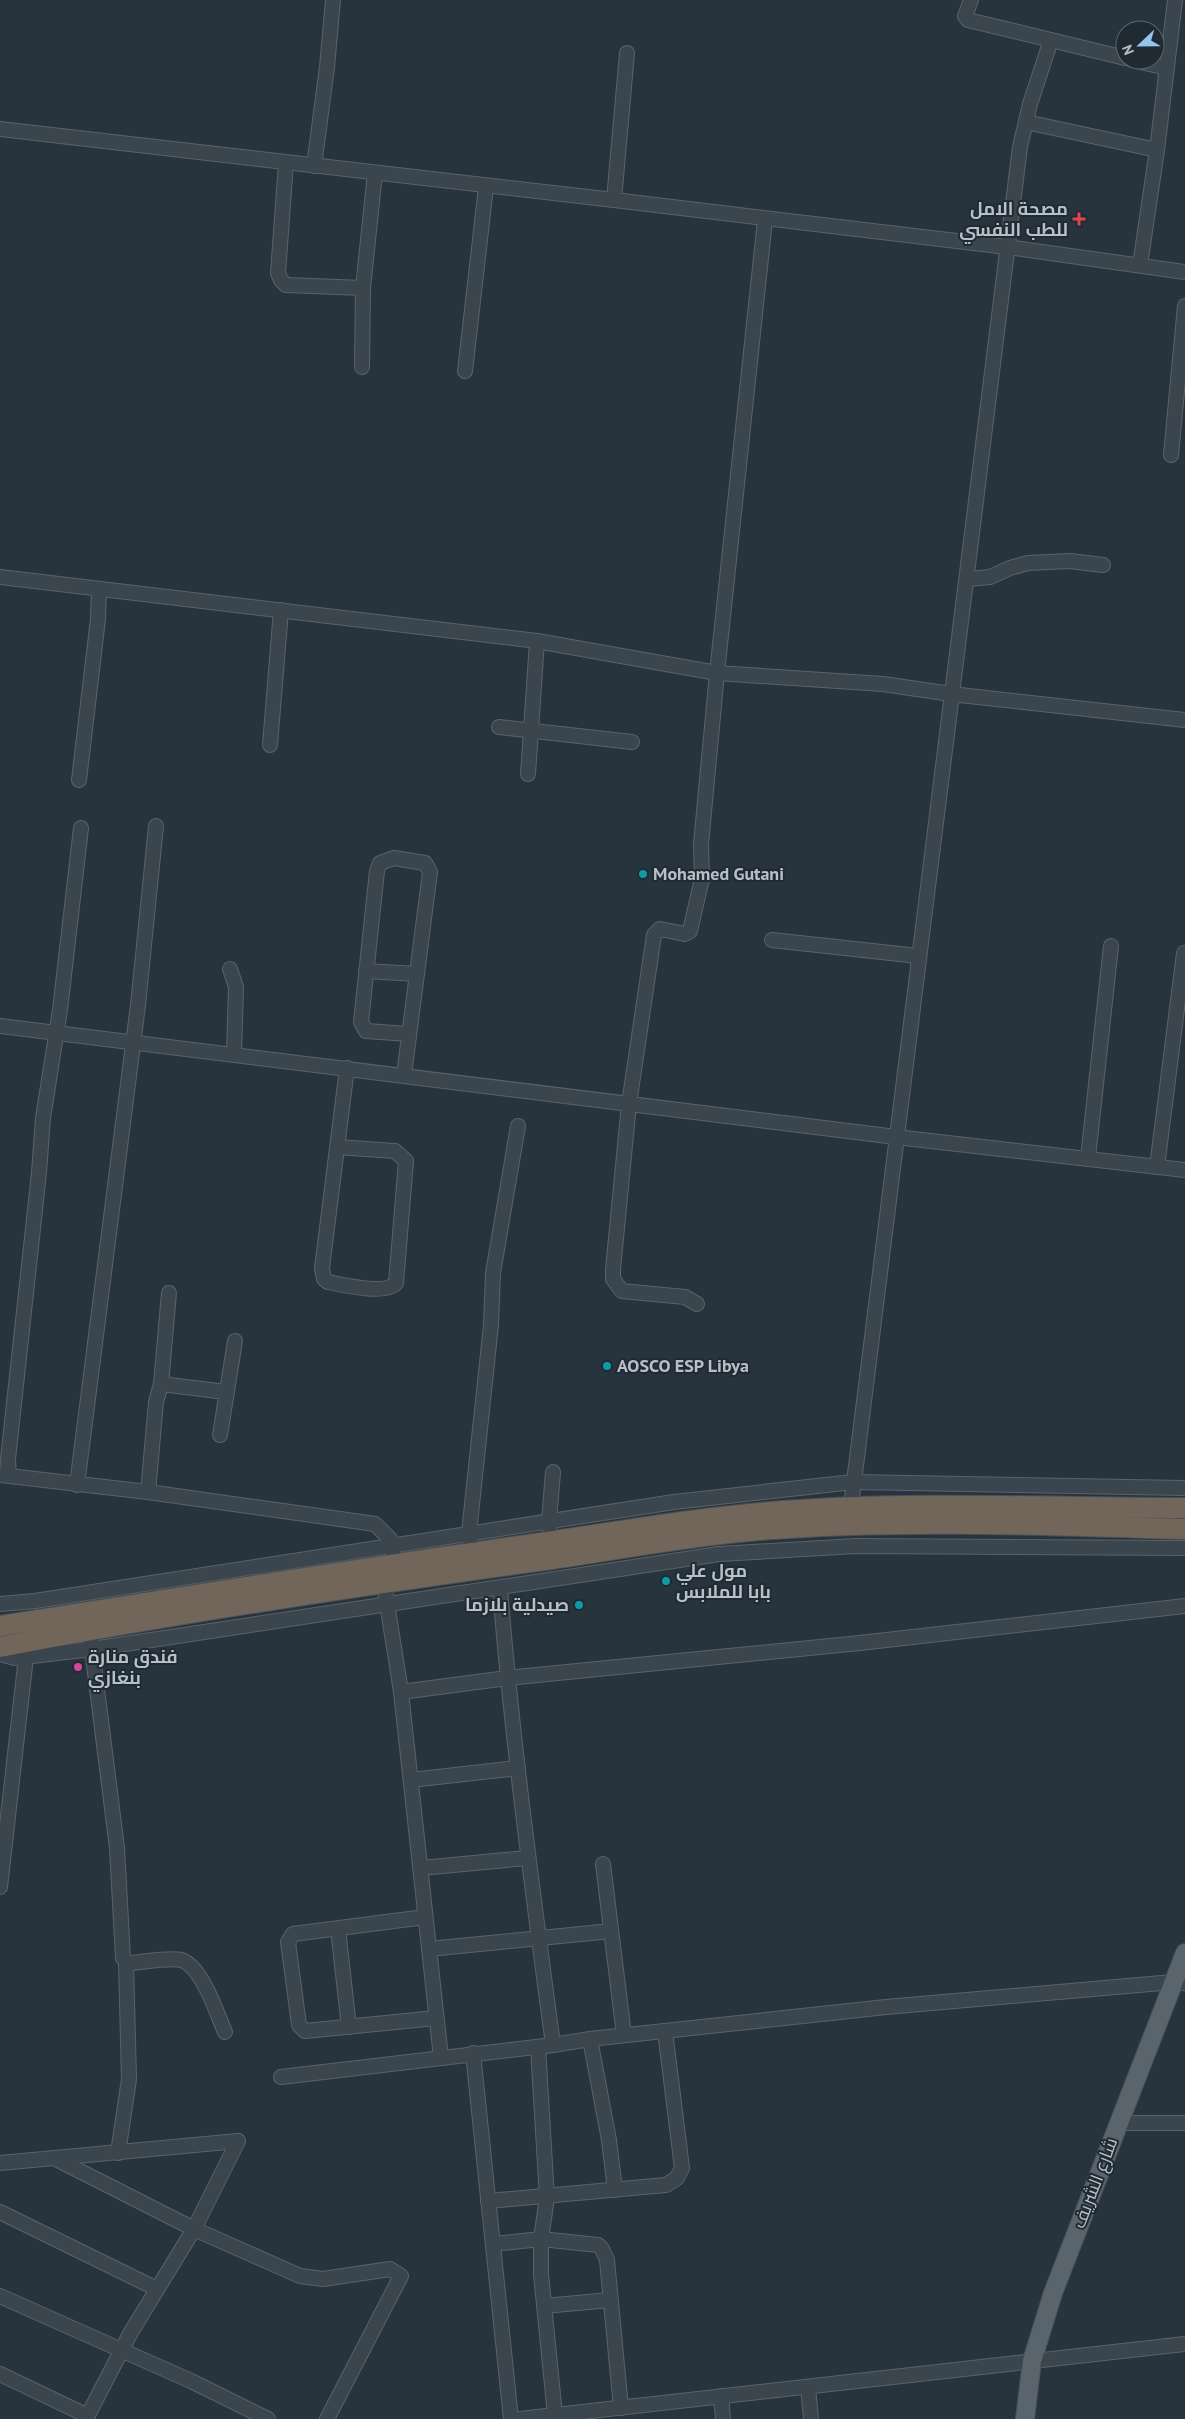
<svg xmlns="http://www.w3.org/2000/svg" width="1185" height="2419" viewBox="0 0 1185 2419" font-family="'PT Sans',Cairo,sans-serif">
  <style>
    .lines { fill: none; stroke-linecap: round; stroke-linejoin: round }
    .minor-casing { stroke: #59636b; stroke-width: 16 }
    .major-casing { stroke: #475159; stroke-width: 20 }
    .highway-casing { stroke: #465058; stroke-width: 22 }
    .minor { stroke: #3b454d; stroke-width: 14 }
    .major { stroke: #59646d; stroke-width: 18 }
    .highway { stroke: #726559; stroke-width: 20 }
    .health-dot { fill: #e0444e; stroke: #202a32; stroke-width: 2 }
    .culture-dot { fill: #0f9aa8; stroke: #202a32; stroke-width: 2 }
    .hotel-dot { fill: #d1479c; stroke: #202a32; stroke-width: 2 }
    .labels { text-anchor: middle; stroke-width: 4; stroke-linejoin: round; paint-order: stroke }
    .poi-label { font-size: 18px; font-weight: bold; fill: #b7c0c8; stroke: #202a32; text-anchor: start }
    .street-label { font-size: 18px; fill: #b7c0c8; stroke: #202a32 }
  </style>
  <rect width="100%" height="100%" fill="#28343d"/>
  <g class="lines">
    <defs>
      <g id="minor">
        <polyline points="1051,40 1125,58"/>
        <polyline points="1132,60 1167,68"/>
        <polyline points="1026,122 1157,150"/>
        <polyline points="0,129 614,200 1007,247 1185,272"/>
        <polyline points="286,163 278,273 281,280 286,285 363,288"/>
        <polyline points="314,166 327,67 333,0"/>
        <polyline points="614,200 627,53"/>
        <polyline points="1140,265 1157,150 1175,0"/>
        <polyline points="362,367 363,288 375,173"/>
        <polyline points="465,371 486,187"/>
        <polyline points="1171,455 1185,306"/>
        <polyline points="0,577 537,641 717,673 883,684 951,694 1185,720"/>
        <polyline points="967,579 990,577 1010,568 1028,563 1070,561 1103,565"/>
        <polyline points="499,727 632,742"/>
        <polyline points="270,745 281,610"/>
        <polyline points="528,774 537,641"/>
        <polyline points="79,780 98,619 99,589"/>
        <polyline points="772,940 918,956"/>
        <polyline points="230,969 236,987 234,1054"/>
        <polyline points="366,971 417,974"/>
        <polyline points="0,1026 896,1137 1185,1170"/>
        <polyline points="404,1075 430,872 425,863 394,858 380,863 377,871 361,1022 366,1031 409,1034"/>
        <path d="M337,1147L395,1151L406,1161L396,1283C386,1295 343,1285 328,1282L324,1279L322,1268L347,1068"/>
        <polyline points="1088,1158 1111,946"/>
        <polyline points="1157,1167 1184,953"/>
        <polyline points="697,1304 685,1297 622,1291 613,1279 613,1269 629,1104 654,935 660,929 685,934 690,931 702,879 701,844 717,673 765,220"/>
        <polyline points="161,1384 169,1293"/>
        <polyline points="220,1435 235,1341"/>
        <polyline points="0,1475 148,1492 375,1524 390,1539 393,1553"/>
        <polyline points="9,1476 8,1459 39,1173 43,1118 60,1010 81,828"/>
        <polyline points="77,1485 138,1005 156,826"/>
        <polyline points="148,1492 156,1402 161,1384 226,1392"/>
        <polyline points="851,1506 1020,147 1030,104 1051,40 968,20 965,16 971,0"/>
        <polyline points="551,1541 549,1521 553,1472"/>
        <polyline points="472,1553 469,1533 491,1325 493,1273 518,1126"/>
        <polyline points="384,1584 401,1692 441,2058"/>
        <path d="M500,1588C512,1741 533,1893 553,2045"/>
        <polyline points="0,1604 35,1601 674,1502 853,1482 1185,1488"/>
        <path d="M91,1641L117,1848L123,1958L126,1962L131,1963C144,1962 170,1957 181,1960C202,1966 217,2014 225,2032"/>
        <polyline points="0,1654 15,1658 92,1649 719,1554 856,1546 1185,1548"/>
        <polyline points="401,1692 507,1678 860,1643 1185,1606"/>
        <polyline points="411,1780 518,1768"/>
        <polyline points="603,1864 624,2035"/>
        <polyline points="421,1868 527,1858"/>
        <polyline points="0,1887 26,1657"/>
        <polyline points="425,1917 293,1934 288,1942 299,2025 305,2031 436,2018"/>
        <polyline points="338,1929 349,2027"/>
        <polyline points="429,1949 611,1931"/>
        <polyline points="590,2039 609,2140 615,2190"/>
        <polyline points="538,2047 547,2198 541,2239 541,2274 555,2415"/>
        <polyline points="473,2053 511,2419"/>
        <polyline points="281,2077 553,2045 590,2039 886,2007 1173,1982 1185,1983"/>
        <polyline points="1118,2123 1185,2123"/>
        <polyline points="118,2153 129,2079 126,1962"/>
        <polyline points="58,2160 194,2229 300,2276 323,2279 390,2269 401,2276 327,2419"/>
        <polyline points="0,2163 238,2141"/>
        <polyline points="488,2201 666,2185 677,2178 682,2168 665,2031"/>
        <polyline points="0,2212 157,2289"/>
        <polyline points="493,2244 541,2239 598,2245 602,2249 607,2260 621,2408"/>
        <polyline points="0,2296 191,2381 268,2419"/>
        <polyline points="544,2306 610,2300"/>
        <polyline points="0,2374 88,2416"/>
        <polyline points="808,2387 811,2419"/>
        <polyline points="721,2396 723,2419"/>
        <polyline points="86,2419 131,2332 194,2229 238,2141"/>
        <polyline points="520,2419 1185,2344"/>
      </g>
      <polyline id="major" points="1025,2419 1032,2361 1053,2293 1185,1953"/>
      <g id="highway">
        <path d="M0,1626C178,1598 355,1569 534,1544C617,1532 699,1517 783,1511C917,1501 1051,1508 1185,1508"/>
        <path d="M0,1647C181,1612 363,1585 545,1560C616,1550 687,1536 759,1530C901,1519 1043,1525 1185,1529"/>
      </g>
    </defs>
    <use href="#minor" class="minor-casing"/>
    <use href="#major" class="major-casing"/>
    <use href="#highway" class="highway-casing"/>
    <use href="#minor" class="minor"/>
    <use href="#major" class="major"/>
    <use href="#highway" class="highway"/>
  </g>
  <path class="health-dot" d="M1076.5 211.5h5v5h5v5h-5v5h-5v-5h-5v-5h5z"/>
  <g class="culture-dot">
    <circle cx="643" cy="874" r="5"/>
    <circle cx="607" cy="1366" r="5"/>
    <circle cx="666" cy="1581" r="5"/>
    <circle cx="579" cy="1605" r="5"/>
  </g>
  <circle class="hotel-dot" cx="78" cy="1667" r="5"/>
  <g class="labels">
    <g class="poi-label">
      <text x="1068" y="215" text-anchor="end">مصحة الامل<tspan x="1068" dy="21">للطب النفسي</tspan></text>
      <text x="653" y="880">Mohamed Gutani</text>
      <text x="617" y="1372">AOSCO ESP Libya</text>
      <text x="676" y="1577">مول علي<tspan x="676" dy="21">بابا للملابس</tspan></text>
      <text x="569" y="1611" text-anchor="end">صيدلية بلازما</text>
      <text x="88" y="1663">فندق منارة<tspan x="88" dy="21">بنغازي</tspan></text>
    </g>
    <g class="street-label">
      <text transform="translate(1095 2183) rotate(-69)" y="6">شارع الشريف</text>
    </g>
  </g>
  <g transform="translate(1140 45) rotate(248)"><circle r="24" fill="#202a32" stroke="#5c666e"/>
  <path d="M0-4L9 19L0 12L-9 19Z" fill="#97c4ee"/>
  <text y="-8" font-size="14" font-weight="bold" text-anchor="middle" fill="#b7c0c8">N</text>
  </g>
</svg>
